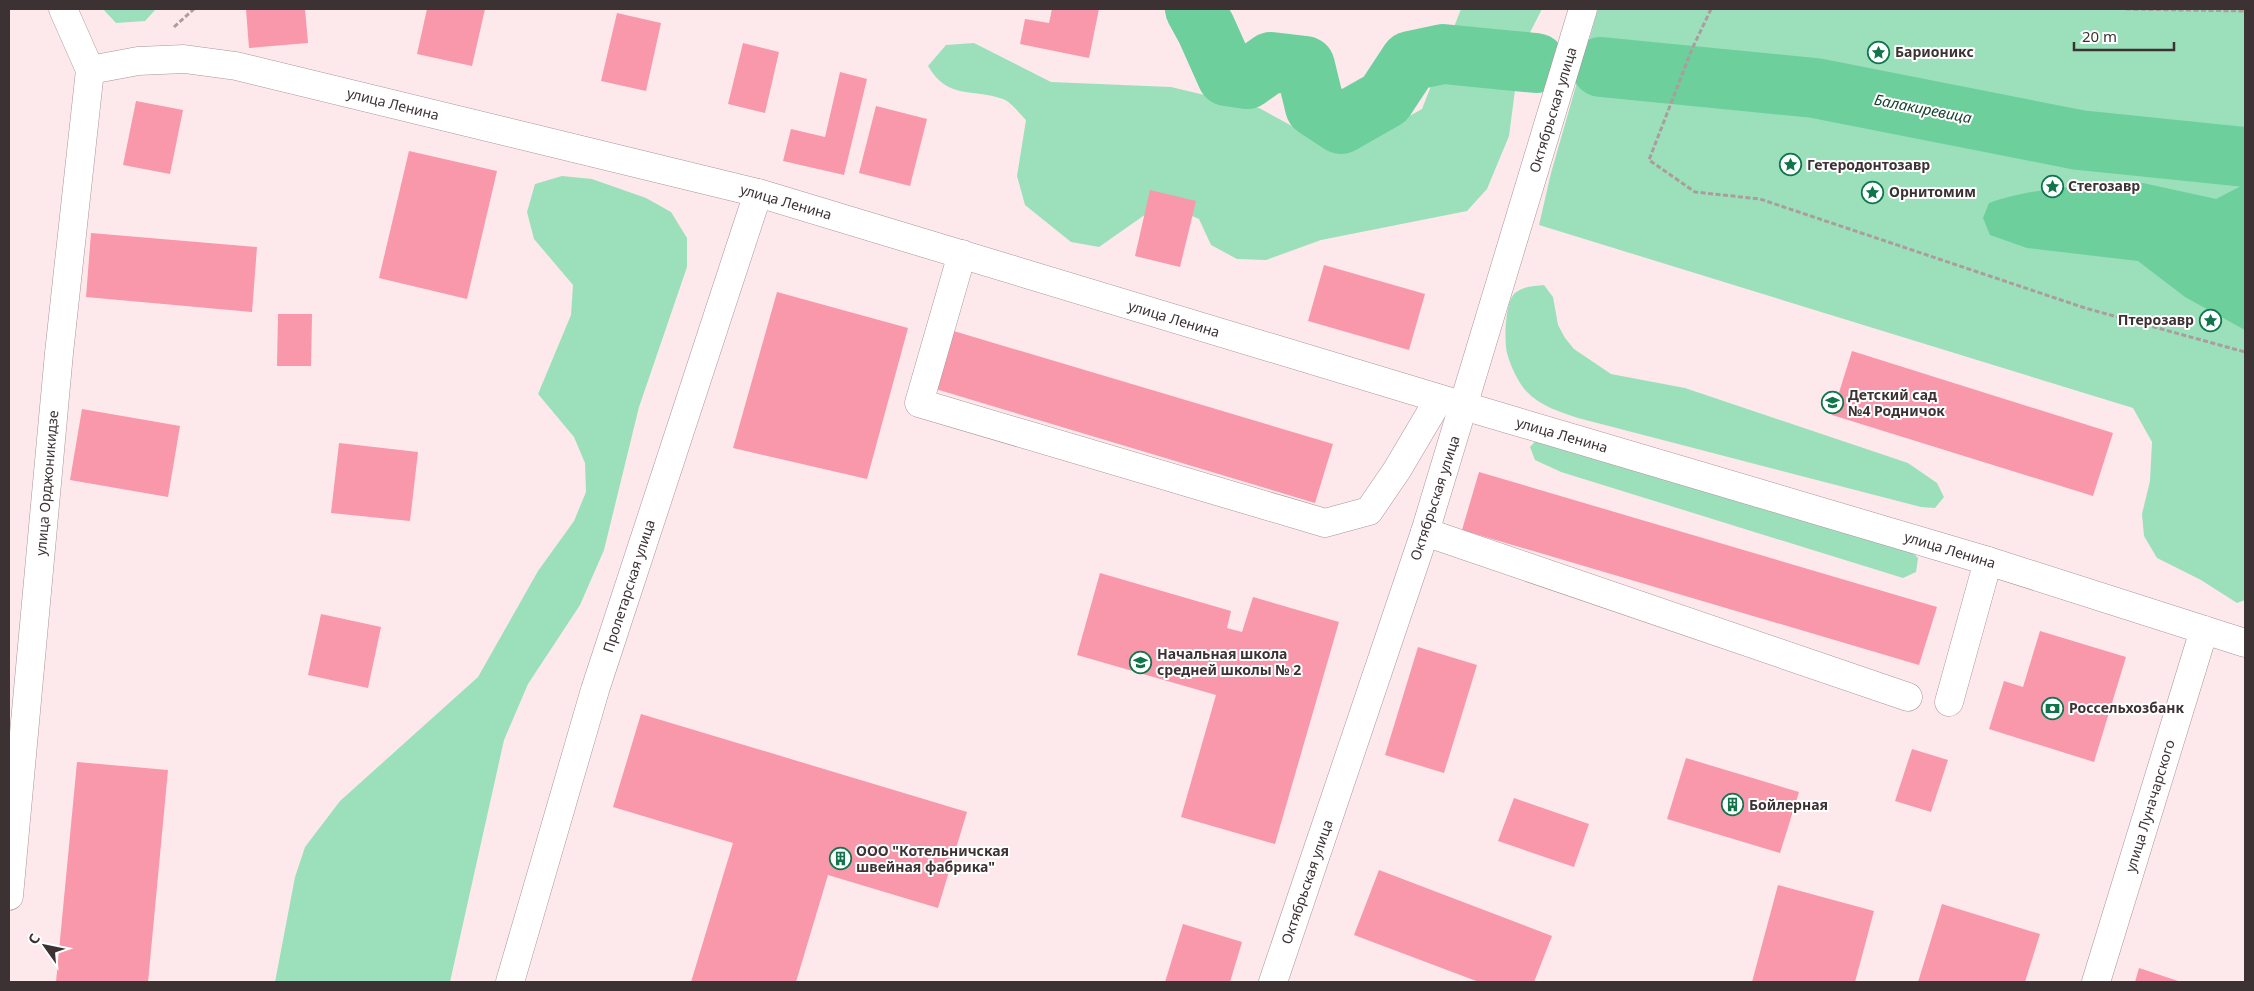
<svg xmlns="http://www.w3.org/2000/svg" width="2254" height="991" viewBox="0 0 2254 991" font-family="'Noto Sans',sans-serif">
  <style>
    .green { fill: #9be0ba }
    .water { fill: #6dcf9c }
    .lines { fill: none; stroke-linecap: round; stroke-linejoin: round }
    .river { stroke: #6dcf9c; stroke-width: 60 }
    .building { fill: #f997ab }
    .minor-casing { stroke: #ab9498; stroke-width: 29 }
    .path { stroke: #ab9c9e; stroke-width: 3; stroke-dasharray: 5 2.5; stroke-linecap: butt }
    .minor { stroke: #fff; stroke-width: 28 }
    .labels { text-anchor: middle; stroke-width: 4; stroke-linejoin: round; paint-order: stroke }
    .poi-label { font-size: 14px; font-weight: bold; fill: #3c3234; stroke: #fff; text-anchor: start }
    .street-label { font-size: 14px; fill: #3c3234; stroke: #fff }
    .water-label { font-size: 15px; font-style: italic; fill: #19432e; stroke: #fff }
  </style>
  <rect width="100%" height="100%" fill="#fde9ec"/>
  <g class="green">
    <polygon points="103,9 156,9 145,21 116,23"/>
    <path d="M1461,9H1542L1520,52L1509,136L1487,189L1467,211L1321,240L1266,260L1237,259L1211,245L1199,219L1173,208L1146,214L1099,247L1071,242L1025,205L1017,176L1026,120C1020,114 1011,102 1003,99C971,88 948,100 928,66L946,45L974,43L1051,82L1171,87L1259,108L1312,137L1370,138L1422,109Z"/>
    <polygon points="1598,9 2245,9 2245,600 2237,603 2201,580 2157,558 2144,536 2142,514 2150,481 2152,442 2133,408 1539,225 1551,173"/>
    <polygon points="562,176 592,179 646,198 671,212 687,238 687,267 639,407 604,550 580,605 528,684 504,740 450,982 275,982 295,877 305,847 340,801 478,677 538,571 574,521 586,492 585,463 574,437 538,394 571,315 573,285 534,239 527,212 535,184"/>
    <path d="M1544,285L1553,297L1558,325L1565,338L1574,349L1611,374L1685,388L1908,463L1937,483L1944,497L1935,508L1921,507L1578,418C1560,412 1540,406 1526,391C1518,382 1510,365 1507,353C1504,341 1505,302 1515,293C1523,286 1535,286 1544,285Z"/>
    <polygon points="1540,436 1908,548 1918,558 1916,572 1903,578 1561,472 1535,460 1530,447"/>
  </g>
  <path class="water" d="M2143,183L2216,199L2245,184V330L2185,297L2138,261L2027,248L1990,235L1983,218L1989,203C2038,186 2091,185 2143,183Z"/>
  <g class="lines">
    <g class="river">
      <polyline points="1195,9 1206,29 1227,76 1247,79 1271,62 1305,66 1315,107 1341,124 1385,99 1410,61 1443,54 1536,63"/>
      <polyline points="1601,67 1815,88 2079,140 2245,157"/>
    </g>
  </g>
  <g class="building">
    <polygon points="246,9 305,9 308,43 249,48"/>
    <polygon points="427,9 485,9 472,66 417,54"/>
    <polygon points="1052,9 1099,9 1089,58 1020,44 1025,19 1049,23"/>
    <polygon points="617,13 661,23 646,91 601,81"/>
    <polygon points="743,43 779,52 765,113 728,104"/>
    <polygon points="840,72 867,79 844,175 783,161 791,129 825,137"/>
    <polygon points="136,101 183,110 170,174 123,165"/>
    <polygon points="876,106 927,119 910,186 859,173"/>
    <polygon points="409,151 497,171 467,299 379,278"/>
    <polygon points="1150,190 1196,201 1180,267 1135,256"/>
    <polygon points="91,233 257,247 252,312 86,297"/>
    <polygon points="1324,265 1425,294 1409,350 1308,321"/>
    <polygon points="777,292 908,328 867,479 733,448"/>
    <polygon points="278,314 312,314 311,366 277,366"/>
    <polygon points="947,329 1333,444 1315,503 929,387"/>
    <polygon points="1852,351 2113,433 2093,496 1832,415"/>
    <polygon points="82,409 180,426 168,497 70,480"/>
    <polygon points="339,443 418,452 410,521 331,513"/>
    <polygon points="1479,472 1937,607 1919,665 1462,530"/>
    <polygon points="1100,573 1231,611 1227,628 1242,632 1253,597 1339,622 1275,844 1181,817 1216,695 1077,655"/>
    <polygon points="321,614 381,627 368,688 308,675"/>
    <polygon points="2040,631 2126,657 2094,762 1989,729 2004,681 2023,687"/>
    <polygon points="1418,647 1477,665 1444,773 1385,755"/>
    <polygon points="641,714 967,812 938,908 828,875 796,982 691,982 733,843 613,807"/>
    <polygon points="1912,749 1948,760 1931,812 1895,801"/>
    <polygon points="1686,758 1799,792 1780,853 1667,819"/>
    <polygon points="77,762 168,770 148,982 56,982"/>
    <polygon points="1514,798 1589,824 1574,867 1498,841"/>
    <polygon points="1379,870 1552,936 1534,982 1479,982 1354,935"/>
    <polygon points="1778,885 1874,911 1855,982 1752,982"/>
    <polygon points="1942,904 2040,934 2025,982 1918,982"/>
    <polygon points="1183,924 1242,942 1230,982 1165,982"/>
    <polygon points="2139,968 2181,982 2135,982"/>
  </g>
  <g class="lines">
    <defs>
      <g id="minor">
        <polyline points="90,70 138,61 184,59 236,66 758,193 1464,406 1988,561 2245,643"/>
        <polyline points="962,254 919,403 1325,523 1369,511 1397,470 1439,399"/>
        <polyline points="1425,532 1908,697"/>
        <polyline points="1949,702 1988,561"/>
        <polyline points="9,896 59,353 90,70 63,9"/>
        <polyline points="510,982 595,690 758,193"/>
        <polyline points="1273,982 1425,532 1583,9"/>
        <polyline points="2096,982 2204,630"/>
      </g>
    </defs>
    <use href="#minor" class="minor-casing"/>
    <g class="path">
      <polyline points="1711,9 1692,49 1649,160 1695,192 1760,199 2085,308 2245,352"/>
      <polyline points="2126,9 2245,11"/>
      <polyline points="174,27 194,9"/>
    </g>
    <use href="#minor" class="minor"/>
  </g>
  <defs>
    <symbol id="sight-ring" viewBox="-11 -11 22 22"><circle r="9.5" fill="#fff" stroke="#11754c" stroke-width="1.5"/><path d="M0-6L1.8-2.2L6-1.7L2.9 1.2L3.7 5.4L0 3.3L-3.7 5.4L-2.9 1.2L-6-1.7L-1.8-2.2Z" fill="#11754c"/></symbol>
    <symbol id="school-ring" viewBox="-11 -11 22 22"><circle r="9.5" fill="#fff" stroke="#11754c" stroke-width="1.5"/><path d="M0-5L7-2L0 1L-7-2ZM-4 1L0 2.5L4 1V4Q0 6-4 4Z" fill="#11754c"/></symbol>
    <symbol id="bank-ring" viewBox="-11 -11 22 22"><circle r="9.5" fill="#fff" stroke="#11754c" stroke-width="1.5"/><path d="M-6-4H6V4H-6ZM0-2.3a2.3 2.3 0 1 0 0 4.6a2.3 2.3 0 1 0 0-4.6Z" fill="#11754c"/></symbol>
    <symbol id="building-ring" viewBox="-11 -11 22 22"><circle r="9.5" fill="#fff" stroke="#11754c" stroke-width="1.5"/><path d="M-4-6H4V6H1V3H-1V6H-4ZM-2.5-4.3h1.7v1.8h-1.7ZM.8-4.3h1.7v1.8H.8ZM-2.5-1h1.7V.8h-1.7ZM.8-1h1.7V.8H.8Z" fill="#11754c"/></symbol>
  </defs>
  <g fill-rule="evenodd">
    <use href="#sight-ring" x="1866" y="40" width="25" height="25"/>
    <use href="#sight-ring" x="1778" y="152" width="25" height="25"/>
    <use href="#sight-ring" x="2040" y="174" width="25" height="25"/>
    <use href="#sight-ring" x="1860" y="180" width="25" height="25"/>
    <use href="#sight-ring" x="2198" y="308" width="25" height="25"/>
    <use href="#school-ring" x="1820" y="390" width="25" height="25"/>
    <use href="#school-ring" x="1128" y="650" width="25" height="25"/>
    <use href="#bank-ring" x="2040" y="696" width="25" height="25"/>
    <use href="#building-ring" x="1720" y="792" width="25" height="25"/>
    <use href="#building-ring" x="828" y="846" width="25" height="25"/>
  </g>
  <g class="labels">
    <g class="poi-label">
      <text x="1895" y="57">Барионикс</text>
      <text x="1807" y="170">Гетеродонтозавр</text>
      <text x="2068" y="191">Стегозавр</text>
      <text x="1889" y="197">Орнитомим</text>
      <text x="2194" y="325" text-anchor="end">Птерозавр</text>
      <text x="1848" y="400">Детский сад<tspan x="1848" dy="16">№4 Родничок</tspan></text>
      <text x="1157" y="659">Начальная школа<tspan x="1157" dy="16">средней школы № 2</tspan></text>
      <text x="2069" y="713">Россельхозбанк</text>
      <text x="1749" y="810">Бойлерная</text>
      <text x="856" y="856">ООО "Котельничская<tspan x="856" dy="16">швейная фабрика"</tspan></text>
    </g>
    <g class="street-label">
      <text transform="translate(393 104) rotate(14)" y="5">улица Ленина</text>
      <text transform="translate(1553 110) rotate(-73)" y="5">Октябрьская улица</text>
      <text transform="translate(786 202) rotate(16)" y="5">улица Ленина</text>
      <text transform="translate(1174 319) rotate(17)" y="5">улица Ленина</text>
      <text transform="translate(1562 435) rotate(16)" y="5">улица Ленина</text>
      <text transform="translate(47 483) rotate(-85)" y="5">улица Орджоникидзе</text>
      <text transform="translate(1435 498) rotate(-72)" y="5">Октябрьская улица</text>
      <text transform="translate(1950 550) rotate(17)" y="5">улица Ленина</text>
      <text transform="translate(629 586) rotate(-72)" y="5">Пролетарская улица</text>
      <text transform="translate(2150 806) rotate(-73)" y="5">улица Луначарского</text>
      <text transform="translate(1307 882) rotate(-71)" y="5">Октябрьская улица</text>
    </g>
    <g class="water-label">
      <text transform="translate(1923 109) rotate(11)" y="5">Балакиревица</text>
    </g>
  </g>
  <rect width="2254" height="991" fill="none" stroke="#3c3234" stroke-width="20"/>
  <g transform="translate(45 946) rotate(303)" stroke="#ffffff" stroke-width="4" paint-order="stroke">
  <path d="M0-4L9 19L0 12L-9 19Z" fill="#3c3234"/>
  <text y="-8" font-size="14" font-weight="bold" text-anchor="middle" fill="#3c3234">С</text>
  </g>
  <path d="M2074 42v8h100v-8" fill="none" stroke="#3c3234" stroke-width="2.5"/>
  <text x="2082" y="42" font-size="15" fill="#3c3234" stroke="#ffffff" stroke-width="4" paint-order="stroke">20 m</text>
</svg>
